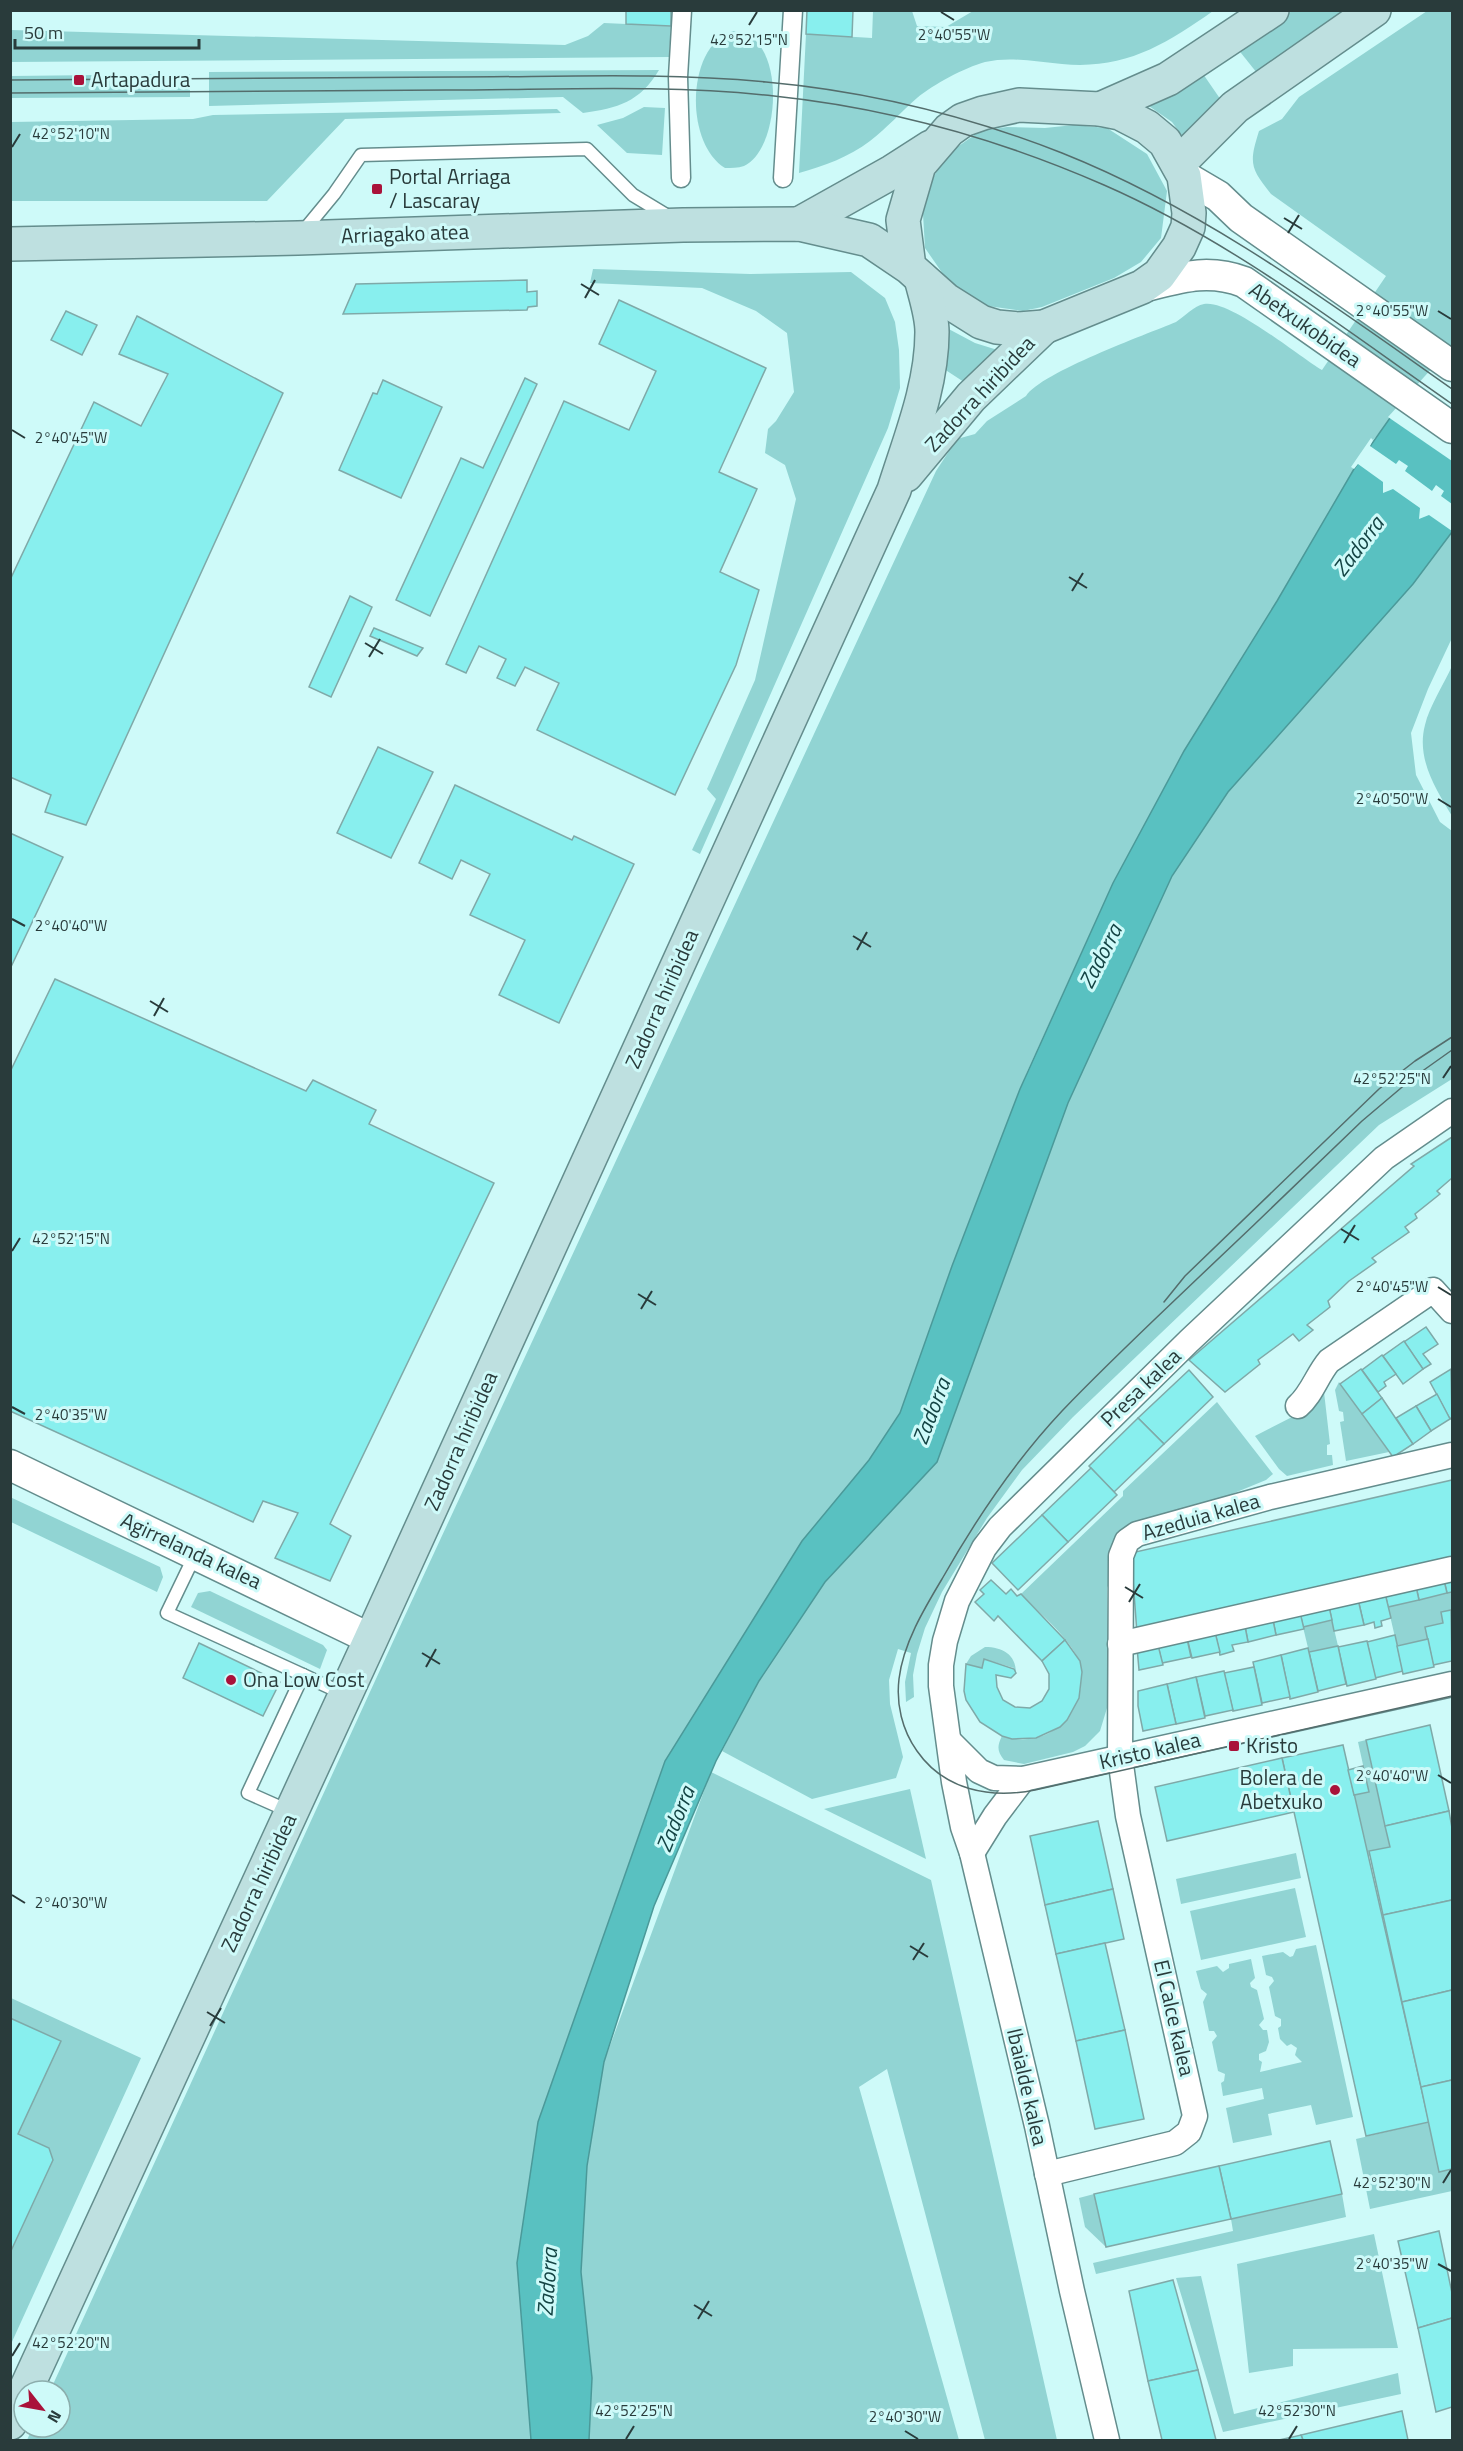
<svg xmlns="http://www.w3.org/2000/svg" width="1463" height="2451" viewBox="0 0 1463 2451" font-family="'Titillium Web',sans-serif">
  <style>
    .green { fill: #91d4d3 }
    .water { fill: #59c1c1; stroke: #4b9999; stroke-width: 1.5 }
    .pier { fill: #cefaf9 }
    .building { fill: #88efee; stroke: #7fa9a8; stroke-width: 1.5 }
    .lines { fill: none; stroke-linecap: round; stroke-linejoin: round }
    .service-casing { stroke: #648d8d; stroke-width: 15 }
    .pedestrian-casing { stroke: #648d8d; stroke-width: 21 }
    .minor-casing { stroke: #648d8d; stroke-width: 27 }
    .tertiary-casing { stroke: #648d8d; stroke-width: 33 }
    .secondary-casing { stroke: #648d8d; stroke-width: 36 }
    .service { stroke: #fff; stroke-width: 12 }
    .pedestrian { stroke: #fff; stroke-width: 18 }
    .minor { stroke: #fff; stroke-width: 24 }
    .tertiary { stroke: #fff; stroke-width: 30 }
    .secondary { stroke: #bee0e0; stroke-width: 33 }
    .tram { stroke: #546d6c; stroke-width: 1.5 }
    .ticks { fill: none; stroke: #293b3b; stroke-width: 2 }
    .poi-dot { fill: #a9123a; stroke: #cefaf9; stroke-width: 2 }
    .labels { text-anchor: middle; stroke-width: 6; stroke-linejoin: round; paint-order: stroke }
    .poi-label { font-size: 21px; fill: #293b3b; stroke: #cefaf9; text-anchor: start }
    .street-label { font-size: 21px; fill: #293b3b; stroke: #cefaf9 }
    .water-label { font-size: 22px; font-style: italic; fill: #144444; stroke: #cefaf9 }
    .ticks-label { font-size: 15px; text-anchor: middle; fill: #293b3b; stroke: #cefaf9; stroke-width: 6; stroke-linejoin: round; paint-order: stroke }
  </style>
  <rect width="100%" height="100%" fill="#cefaf9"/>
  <g class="green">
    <path d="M873,11H912L917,26L946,27L973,11H1213C1165,45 1124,70 1062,64C1036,62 1011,56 985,62C964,68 934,84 917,98C901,112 887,128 870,141C849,157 824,166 799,173L806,34L872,38Z"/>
    <polygon points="1292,11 1357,11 1261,78 1237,48"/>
    <path d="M1427,11H1452V349L1373,440L1354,469L1277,601L1184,751L1113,883L1027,1072L952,1266L900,1413L869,1460L802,1541L665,1761L538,2122L517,2263L531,2440H27L33,2427H60V2391H50L402,1622L936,471L957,439L975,434L987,421L1026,396C1042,372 1145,335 1176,322C1185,316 1194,306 1204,304C1230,299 1298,356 1322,370L1386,276L1271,194C1250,168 1249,163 1259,131L1282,119L1299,97Z"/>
    <polygon points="604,23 671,26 669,57 11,62 11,30 565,45 588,36"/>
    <path d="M733,31C787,32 782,149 744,166C738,168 731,168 725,168C684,143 686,45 733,31Z"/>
    <path d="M659,70C640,102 618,108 583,113L563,97L209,106V72Z"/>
    <polygon points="1201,71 1223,103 1185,140 1172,122 1146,104"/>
    <polygon points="190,74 190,97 11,98 11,76"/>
    <polygon points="644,107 665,108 662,155 627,153 597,125 623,118"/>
    <polygon points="557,109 561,113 345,119 267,201 11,201 11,122 193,119 213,115"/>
    <polygon points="1074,125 1107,128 1147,154 1167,191 1161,238 1141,262 1114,278 1042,307 1023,311 988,306 960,293 943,274 925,248 923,214 929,185 946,155 980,131 1007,127 1045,128"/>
    <polygon points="593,269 750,274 851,272 885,298 895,322 899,350 900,388 888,428 700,854 692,850 716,799 707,789 755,680 796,499 785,465 765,453 768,429 776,421 794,392 787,333 756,311 702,288 590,283"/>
    <polygon points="943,326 975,343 1004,352 967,384 941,367"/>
    <polygon points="1452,532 1452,638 1428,689 1411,733 1416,775 1440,822 1452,831 1452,1079 1379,1125 1073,1417 1022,1470 987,1518 942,1592 925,1628 917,1654 913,1675 914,1697 906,1702 905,1682 911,1653 898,1649 889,1680 890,1704 903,1757 896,1778 812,1799 722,1751 759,1681 825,1582 937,1462 1068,1103 1172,876 1228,792 1413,584"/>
    <path d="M1452,666V816C1436,789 1416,759 1425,725C1429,707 1444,684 1452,666Z"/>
    <polygon points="1339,1382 1389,1452 1346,1461 1340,1422 1344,1421 1343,1412 1339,1411 1335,1390"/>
    <polygon points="1324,1392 1330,1444 1327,1445 1327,1455 1332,1455 1333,1465 1287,1476 1279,1469 1255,1436 1296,1415"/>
    <path d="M1217,1402L1273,1474L1266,1480L1205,1505L1134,1526L1107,1588L1109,1689L1107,1708L1100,1731L1085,1746L1073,1752L1024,1764L1004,1760C997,1751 997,1746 1002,1736C1042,1749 1077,1723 1081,1683C1081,1675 1082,1667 1079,1660C1066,1634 1040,1614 1021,1594L1123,1496V1491Z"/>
    <polygon points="10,1497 160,1567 163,1577 157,1592 11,1522"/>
    <polygon points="210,1591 323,1645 327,1650 320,1669 191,1607 198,1593"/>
    <polygon points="1452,1592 1452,1616 1451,1610 1441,1612 1443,1623 1425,1627 1428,1639 1397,1646 1388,1607"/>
    <polygon points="1332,1620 1338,1646 1309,1652 1303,1627"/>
    <path d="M985,1647C1002,1647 1016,1654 1016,1673L1014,1668L984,1659L982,1668L966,1664L971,1656Z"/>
    <polygon points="1366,1740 1390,1847 1369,1851 1370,1856 1367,1857 1354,1795 1369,1792 1358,1742"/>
    <polygon points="711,1772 931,1880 1057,2440 985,2440 887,2069 859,2087 959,2440 589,2440 592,2378 581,2272 587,2166 604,2062"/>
    <polygon points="910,1789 926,1859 824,1809"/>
    <polygon points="1296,1853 1301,1878 1181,1904 1176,1879"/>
    <polygon points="1295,1888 1306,1937 1201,1960 1190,1911"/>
    <polygon points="1316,1945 1353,2117 1316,2125 1311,2105 1268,2114 1272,2135 1233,2143 1226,2108 1264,2099 1262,2088 1223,2096 1221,2083 1224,2081 1225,2074 1218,2071 1212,2042 1217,2036 1214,2031 1209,2031 1203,2002 1207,1994 1201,1989 1196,1971 1217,1966 1223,1972 1229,1968 1229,1964 1251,1959 1255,1978 1250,1983 1251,1987 1257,1990 1264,2019 1259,2025 1263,2030 1267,2030 1269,2042 1266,2051 1259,2054 1259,2060 1262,2062 1260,2072 1302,2062 1295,2055 1297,2048 1291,2044 1287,2046 1280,2039 1278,2028 1281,2026 1281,2019 1275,2016 1269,1987 1274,1981 1272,1977 1266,1975 1262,1956 1283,1952 1290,1957 1293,1956 1296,1949"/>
    <polygon points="11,1998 141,2058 11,2344"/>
    <polygon points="1429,2122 1439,2172 1452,2169 1452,2191 1370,2209 1356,2139"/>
    <polygon points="1094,2194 1106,2247 1085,2227 1079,2198"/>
    <polygon points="1342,2194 1346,2217 1096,2274 1093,2263 1233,2231 1231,2219"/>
    <polygon points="1374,2234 1398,2348 1293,2349 1293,2366 1249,2373 1237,2264"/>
    <polygon points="1201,2276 1234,2414 1398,2373 1401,2394 1223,2432 1176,2278"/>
  </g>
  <polygon class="water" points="1452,349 1452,532 1413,584 1228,792 1172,876 1068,1103 937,1462 825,1582 759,1681 716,1761 654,1906 604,2062 587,2166 581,2272 592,2378 589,2440 531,2440 517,2263 538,2122 665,1761 802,1541 869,1460 900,1413 952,1266 1020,1089 1113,883 1184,751 1277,601 1354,469 1390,418"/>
  <g class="pier">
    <polygon points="1452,346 1452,461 1388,417"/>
    <polygon points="1371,438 1373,440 1370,446 1396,464 1399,460 1408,466 1405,471 1432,491 1436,485 1444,491 1441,496 1452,504 1452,531 1429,515 1419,519 1420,508 1393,489 1383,493 1383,482 1358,464 1354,469 1351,467"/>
  </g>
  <g class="building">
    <polygon points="626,10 671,10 671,26 626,24"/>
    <polygon points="807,10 853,10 852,37 806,34"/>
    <polygon points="527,280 527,292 537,291 537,306 528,307 527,310 343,314 356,284"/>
    <polygon points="619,300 766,368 719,472 757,489 720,572 759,590 736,665 675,795 537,730 559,683 525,667 515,686 497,678 506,659 479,646 466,673 446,664 564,401 629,430 656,371 599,344"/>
    <polygon points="66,311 97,325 82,355 51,340"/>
    <polygon points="137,316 283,393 86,825 45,812 51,795 10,777 10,580 94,402 141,426 168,374 119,354"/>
    <polygon points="525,378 537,384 430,616 396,600 461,458 483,468"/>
    <polygon points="383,380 442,407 401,498 339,470 373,393 377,394"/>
    <polygon points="350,596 372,607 331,697 309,687"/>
    <polygon points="374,628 423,648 417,656 370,636"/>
    <polygon points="378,747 433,772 391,858 337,833"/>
    <polygon points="455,785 572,840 574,836 634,864 559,1023 499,995 525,940 470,915 490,874 461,860 452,879 419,863"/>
    <polygon points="10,833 63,857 10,969"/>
    <polygon points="55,979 306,1091 313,1080 376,1110 369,1124 494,1183 330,1524 351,1536 330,1581 275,1558 298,1513 263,1501 253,1522 10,1411 10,1072"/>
    <polygon points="1452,1137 1452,1178 1437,1191 1440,1194 1415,1214 1417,1218 1405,1227 1409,1232 1372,1258 1376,1262 1349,1281 1328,1301 1330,1307 1307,1325 1313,1330 1299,1341 1293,1334 1258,1360 1260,1364 1225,1392 1189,1360 1414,1166 1411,1164"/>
    <polygon points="1426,1327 1438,1344 1423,1354 1431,1364 1423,1369 1404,1342"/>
    <polygon points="1404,1341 1423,1369 1403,1384 1383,1356"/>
    <polygon points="1382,1355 1396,1374 1384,1382 1386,1386 1378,1392 1362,1370"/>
    <polygon points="1361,1369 1382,1398 1362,1414 1340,1384"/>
    <polygon points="1451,1369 1452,1417 1450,1419 1430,1382"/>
    <polygon points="1189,1370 1213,1397 1164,1444 1138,1418"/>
    <polygon points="1437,1394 1450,1419 1431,1431 1416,1406"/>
    <polygon points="1382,1398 1413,1444 1393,1457 1362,1414"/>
    <polygon points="1416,1406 1431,1431 1413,1444 1396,1418"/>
    <polygon points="1138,1418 1164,1444 1114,1492 1089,1466"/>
    <polygon points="1091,1468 1117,1495 1068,1542 1042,1515"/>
    <polygon points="1452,1480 1452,1563 1137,1633 1131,1553"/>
    <polygon points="1042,1515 1068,1542 1018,1590 992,1563"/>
    <polygon points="1452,1574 1452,1592 1447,1593 1443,1576"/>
    <polygon points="1443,1576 1447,1593 1419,1600 1415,1582"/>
    <polygon points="991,1580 1006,1594 1011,1589 1017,1596 1021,1594 1065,1640 1042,1661 998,1616 994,1621 975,1602 984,1594 980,1590"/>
    <polygon points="1415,1582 1419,1600 1388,1607 1384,1589"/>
    <polygon points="1384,1589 1391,1618 1381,1621 1382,1626 1375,1628 1374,1622 1364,1625 1357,1595"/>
    <polygon points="1357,1595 1364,1625 1334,1631 1328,1602"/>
    <polygon points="1328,1602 1332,1620 1303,1627 1299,1608"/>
    <polygon points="1299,1608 1304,1629 1276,1635 1272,1615"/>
    <polygon points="1451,1610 1452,1661 1433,1665 1425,1627 1443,1623 1441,1612"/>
    <polygon points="1272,1615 1276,1635 1248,1642 1244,1621"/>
    <polygon points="1244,1621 1248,1642 1232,1645 1234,1651 1220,1655 1214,1628"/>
    <polygon points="1214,1628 1220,1652 1192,1658 1186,1634"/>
    <polygon points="1186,1634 1191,1657 1162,1663 1157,1641"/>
    <polygon points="1395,1635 1403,1671 1375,1678 1367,1642"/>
    <polygon points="1428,1639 1434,1667 1403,1674 1397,1646"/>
    <polygon points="1065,1640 1080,1661 1082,1672 1079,1698 1067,1720 1060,1727 1036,1738 1012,1739 1002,1736 980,1722 966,1700 964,1691 966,1664 982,1668 984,1659 1014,1669 1016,1673 1011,1678 996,1675 997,1687 1003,1700 1015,1707 1030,1708 1042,1701 1049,1689 1049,1674 1042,1661"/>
    <polygon points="1157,1641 1163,1665 1139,1670 1137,1647"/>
    <polygon points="1367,1641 1376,1679 1347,1686 1338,1647"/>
    <polygon points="199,1643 280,1682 263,1716 183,1678"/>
    <polygon points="1338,1646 1346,1684 1318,1691 1309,1652"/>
    <polygon points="1308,1648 1318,1692 1290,1699 1281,1655"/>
    <polygon points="1281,1655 1290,1697 1262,1703 1253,1662"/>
    <polygon points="1254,1667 1262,1705 1233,1711 1224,1673"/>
    <polygon points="1224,1671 1233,1710 1205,1716 1196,1677"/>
    <polygon points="1196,1677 1205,1718 1176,1724 1167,1684"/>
    <polygon points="1167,1684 1176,1724 1143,1731 1138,1706 1138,1691"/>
    <polygon points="1430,1725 1449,1811 1385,1826 1366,1740"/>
    <polygon points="1343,1745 1429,2122 1366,2136 1282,1758"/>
    <polygon points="1282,1758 1294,1812 1167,1841 1155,1787"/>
    <polygon points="1363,1766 1369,1792 1354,1795 1348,1770"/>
    <polygon points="1449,1811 1452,1828 1452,1900 1383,1915 1369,1851 1390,1847 1385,1826"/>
    <polygon points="1098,1821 1113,1889 1045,1905 1030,1836"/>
    <polygon points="1113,1889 1124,1939 1056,1954 1045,1905"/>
    <polygon points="1452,1900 1452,1990 1402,2002 1383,1915"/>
    <polygon points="1105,1943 1125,2030 1076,2041 1056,1954"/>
    <polygon points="1452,1990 1452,2080 1421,2087 1402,2002"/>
    <polygon points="10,2018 61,2041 18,2134 49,2148 53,2160 10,2253"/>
    <polygon points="1125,2030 1144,2119 1095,2129 1076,2041"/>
    <polygon points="1452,2080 1452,2169 1439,2172 1421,2087"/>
    <polygon points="1330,2141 1342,2194 1231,2219 1219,2166"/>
    <polygon points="1219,2166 1231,2219 1106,2247 1094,2194"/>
    <polygon points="1439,2231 1452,2293 1452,2318 1418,2328 1398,2241"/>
    <polygon points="1173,2280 1198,2370 1148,2381 1129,2291"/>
    <polygon points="1452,2318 1452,2407 1436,2412 1418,2328"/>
    <polygon points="1198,2370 1216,2440 1162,2440 1148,2381"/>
    <polygon points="1402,2411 1408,2440 1303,2440 1301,2435"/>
    <polygon points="1301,2435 1303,2440 1279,2440"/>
  </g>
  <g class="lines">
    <defs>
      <g id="service">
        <polyline points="301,234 334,194 361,155 587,149 633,195 671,218"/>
        <polyline points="195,1555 167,1613 303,1675"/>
        <polyline points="291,1812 248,1793 303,1675 344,1694"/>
      </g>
      <g id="pedestrian">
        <polyline points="681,178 678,77 682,10"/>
        <polyline points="783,178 793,10"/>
      </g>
      <g id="minor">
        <path d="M1298,1406C1312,1394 1317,1375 1329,1361L1433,1290L1452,1311"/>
        <polyline points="1120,1644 1452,1569"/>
        <polyline points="950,1742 979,1771 994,1778 1023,1779 1452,1684"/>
        <polyline points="972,1853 995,1816 1023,1779"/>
        <polyline points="1047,2174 1175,2143 1189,2132 1195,2116 1128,1816 1120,1757 1121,1556 1127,1541 1137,1534 1270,1497 1452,1455"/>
        <polyline points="1107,2440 1072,2291 1037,2126 972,1853 963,1827 954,1782 941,1686 941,1665 945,1641 957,1601 984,1548 1000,1527 1189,1341 1384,1158 1452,1111"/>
      </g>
      <g id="tertiary">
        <polyline points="1184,176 1218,196 1241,218 1452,366"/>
        <path d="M1142,287C1179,278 1207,268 1244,282L1452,428"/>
        <polyline points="10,1465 371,1639"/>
      </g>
      <g id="secondary">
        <polyline points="1100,109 1168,79 1272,10"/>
        <polyline points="1179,163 1235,107 1374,10"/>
        <polyline points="799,224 892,172 931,147"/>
        <polyline points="10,244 298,238 683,225 799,224 869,240 909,267 946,300 981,322 997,327 1019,329 1044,327 1142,287 1159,275 1179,247 1188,227 1189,213 1184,176 1165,142 1147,127 1120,113 1100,109 1019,105 983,113 963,120 949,130 919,165 903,220 909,267"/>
        <polyline points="906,475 971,397 1044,327"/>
        <path d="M25,2391L371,1639L894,490C910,439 932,386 932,332C932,314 925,295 921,278"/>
        <polyline points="10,2423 24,2394"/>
      </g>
    </defs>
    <use href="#service" class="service-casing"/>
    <use href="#pedestrian" class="pedestrian-casing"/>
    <use href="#minor" class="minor-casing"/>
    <use href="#tertiary" class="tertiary-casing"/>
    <use href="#secondary" class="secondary-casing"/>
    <use href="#service" class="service"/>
    <use href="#pedestrian" class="pedestrian"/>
    <use href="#minor" class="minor"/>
    <use href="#tertiary" class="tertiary"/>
    <use href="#secondary" class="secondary"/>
    <g class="tram">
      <path d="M10,80C158,80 306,78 453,77C557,77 662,72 766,82C866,91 968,116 1062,153C1205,210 1327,301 1452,389"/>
      <path d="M10,93C156,93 301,91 446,90C555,90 665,84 774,96C888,108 999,139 1104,185C1230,240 1340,326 1452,404"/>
      <path d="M1452,1050L1414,1077L1362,1121C1307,1174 1253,1226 1198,1278C1152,1322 1106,1365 1062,1411C1015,1461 976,1519 942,1579C924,1609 903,1644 899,1679C896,1704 902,1730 917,1751C944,1790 990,1799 1035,1790L1452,1696"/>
      <polyline points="1164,1302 1185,1276 1379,1089 1415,1061 1452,1037"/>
    </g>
  </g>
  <path class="ticks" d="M941,12L954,20M749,25L757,12M12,147L20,134M1284,218L1302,229M1288,233L1299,215M581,284L599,295M585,298L595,280M1438,311L1451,319M12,430L25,438M1069,577L1087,588M1072,591L1083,573M365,643L383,654M369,657L380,639M1438,799L1451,807M12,919L25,926M853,936L871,947M857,950L867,932M150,1001L168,1012M154,1016L164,998M1443,1078L1451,1066M1341,1229L1359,1240M1344,1243L1355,1225M12,1251L20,1238M1438,1287L1451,1295M638,1294L656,1305M641,1309L652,1291M12,1407L25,1414M1125,1587L1143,1598M1129,1602L1140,1584M422,1653L440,1664M426,1667L436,1649M1438,1775L1451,1783M12,1895L25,1903M910,1946L928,1957M913,1960L924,1943M207,2012L225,2023M210,2026L221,2008M1443,2183L1451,2170M1438,2264L1451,2271M694,2305L712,2316M698,2319L709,2301M12,2356L20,2343M905,2431L918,2439M626,2439L634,2426M1289,2439L1297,2426"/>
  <g class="poi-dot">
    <rect x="73" y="74" width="12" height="12" rx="3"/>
    <rect x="371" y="183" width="12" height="12" rx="3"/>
    <circle cx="231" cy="1680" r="6"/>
    <rect x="1228" y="1740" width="12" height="12" rx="3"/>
    <circle cx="1335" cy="1790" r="6"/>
  </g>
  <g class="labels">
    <g class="poi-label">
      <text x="91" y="87">Artapadura</text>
      <text x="389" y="184">Portal Arriaga<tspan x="389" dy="24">/ Lascaray</tspan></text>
      <text x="243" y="1687">Ona Low Cost</text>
      <text x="1246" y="1753">Kristo</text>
      <text x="1323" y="1785" text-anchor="end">Bolera de<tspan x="1323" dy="24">Abetxuko</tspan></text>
    </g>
    <g class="street-label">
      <text transform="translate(405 234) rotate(-2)" y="7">Arriagako atea</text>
      <text transform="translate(1305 325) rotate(35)" y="7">Abetxukobidea</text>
      <text transform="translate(980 394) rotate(-47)" y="7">Zadorra hiribidea</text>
      <text transform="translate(662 999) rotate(-66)" y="7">Zadorra hiribidea</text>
      <text transform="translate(1141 1388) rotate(-44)" y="7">Presa kalea</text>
      <text transform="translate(461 1441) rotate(-66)" y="7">Zadorra hiribidea</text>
      <text transform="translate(1201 1517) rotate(-16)" y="7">Azeduia kalea</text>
      <text transform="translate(191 1551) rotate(25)" y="7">Agirrelanda kalea</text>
      <text transform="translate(1150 1751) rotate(-13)" y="7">Kristo kalea</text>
      <text transform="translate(259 1883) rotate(-65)" y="7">Zadorra hiribidea</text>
      <text transform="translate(1174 2018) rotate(77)" y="7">El Calce kalea</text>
      <text transform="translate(1027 2087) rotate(77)" y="7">Ibaialde kalea</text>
    </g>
    <g class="water-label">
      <text transform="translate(1358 546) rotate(-53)" y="8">Zadorra</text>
      <text transform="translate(1100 956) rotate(-63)" y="8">Zadorra</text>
      <text transform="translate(931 1411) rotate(-69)" y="8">Zadorra</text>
      <text transform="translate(675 1819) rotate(-68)" y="8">Zadorra</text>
      <text transform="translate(547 2282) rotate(-86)" y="8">Zadorra</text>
    </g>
  </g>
  <g class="ticks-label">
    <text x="954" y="40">2°40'55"W</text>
    <text x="749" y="45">42°52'15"N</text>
    <text x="71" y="139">42°52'10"N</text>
    <text x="1392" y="316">2°40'55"W</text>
    <text x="71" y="443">2°40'45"W</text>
    <text x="1392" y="804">2°40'50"W</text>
    <text x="71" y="931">2°40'40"W</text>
    <text x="1392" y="1084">42°52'25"N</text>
    <text x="71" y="1244">42°52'15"N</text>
    <text x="1392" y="1292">2°40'45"W</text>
    <text x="71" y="1420">2°40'35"W</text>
    <text x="1392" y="1781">2°40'40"W</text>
    <text x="71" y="1908">2°40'30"W</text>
    <text x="1392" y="2188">42°52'30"N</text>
    <text x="1392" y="2269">2°40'35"W</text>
    <text x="71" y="2348">42°52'20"N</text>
    <text x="634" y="2416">42°52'25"N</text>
    <text x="1297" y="2416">42°52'30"N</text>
    <text x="905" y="2422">2°40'30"W</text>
  </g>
  <rect width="1463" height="2451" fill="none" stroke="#293b3b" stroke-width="24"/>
  <g transform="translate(42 2409) rotate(121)"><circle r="28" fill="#cefaf9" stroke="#8caead" stroke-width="1.5"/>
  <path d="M0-4.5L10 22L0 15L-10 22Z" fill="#a9123a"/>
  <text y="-9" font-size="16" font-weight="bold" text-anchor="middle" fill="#293b3b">N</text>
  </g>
  <path d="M15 39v9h184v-9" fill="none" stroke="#293b3b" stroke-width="3"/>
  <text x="24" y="39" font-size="18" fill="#293b3b" stroke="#cefaf9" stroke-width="4.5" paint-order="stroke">50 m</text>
</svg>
